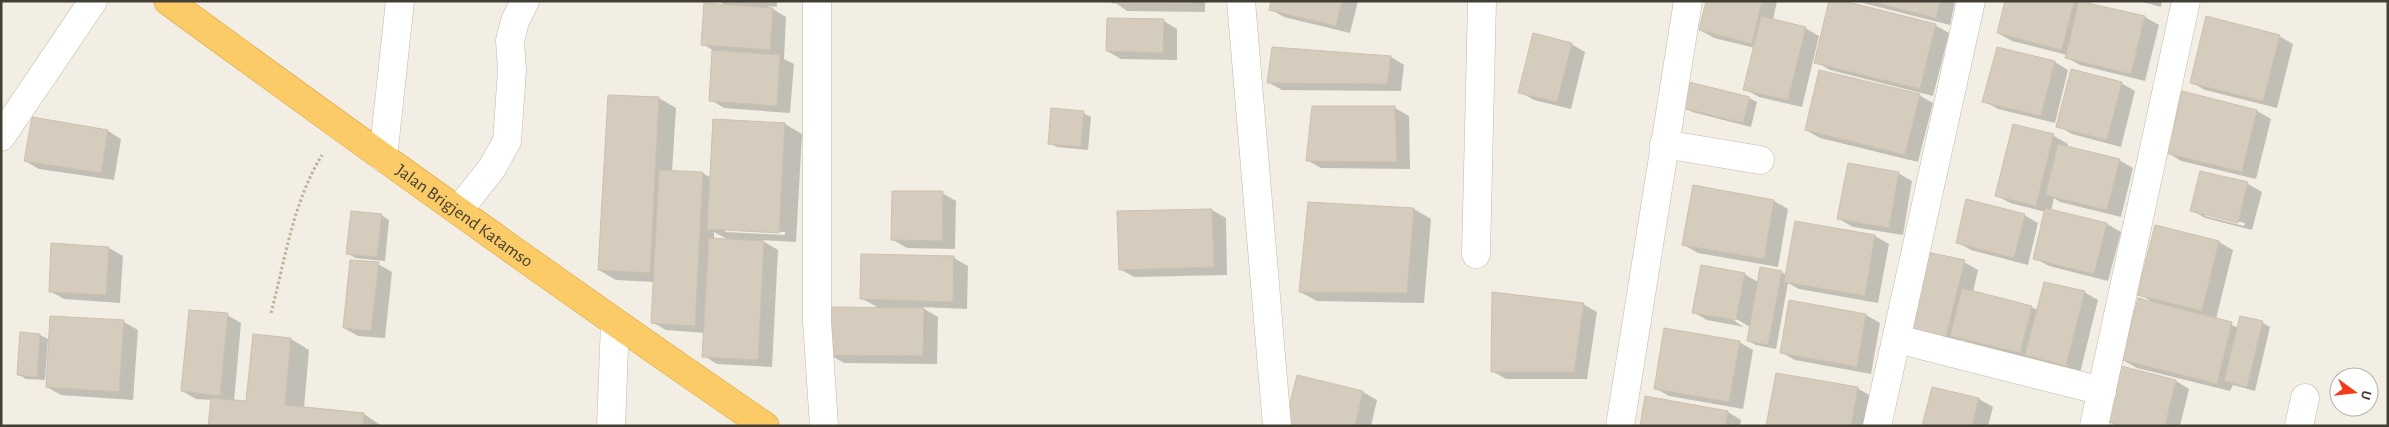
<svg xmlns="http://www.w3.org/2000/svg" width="2389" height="427" viewBox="0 0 2389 427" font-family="'Alegreya Sans',sans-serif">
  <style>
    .shadow { fill: #0003; fill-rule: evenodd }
    .building { fill: #d6ccbd; stroke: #cdc1ad }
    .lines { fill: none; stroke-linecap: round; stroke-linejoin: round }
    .minor-casing { stroke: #c0b8aa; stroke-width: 29 }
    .highway-casing { stroke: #d9a036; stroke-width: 29 }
    .path { stroke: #beb198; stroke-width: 3; stroke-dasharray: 2.5 2.5; stroke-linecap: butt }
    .minor { stroke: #fff; stroke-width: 28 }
    .highway { stroke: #facb66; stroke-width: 28 }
    .labels { text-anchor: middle; stroke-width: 4; stroke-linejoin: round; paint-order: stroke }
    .street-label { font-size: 18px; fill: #433e34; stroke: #fff }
  </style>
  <rect width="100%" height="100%" fill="#f2eee4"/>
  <g class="shadow">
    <polygon points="719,1 777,1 777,7 768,6 786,17 784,59 794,64 790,113 724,108 711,100 714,51 703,44 726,6"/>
    <polygon points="1113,1 1205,1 1205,12 1127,11"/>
    <polygon points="1272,1 1358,1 1350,33 1284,17 1270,9"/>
    <polygon points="1707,1 1777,1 1773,20 1805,28 1819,36 1802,107 1759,97 1745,89 1755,48 1714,38 1700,30"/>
    <polygon points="1855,1 1955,1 1950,25"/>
    <polygon points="2006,1 2090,1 2089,4 2145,17 2159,25 2145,81 2080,65 2066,57 2067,55 2012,41 1998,33"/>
    <polygon points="2139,1 2162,1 2161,7"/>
    <polygon points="1164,21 1177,29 1177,60 1121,59 1107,51"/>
    <polygon points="1935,25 1949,33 1933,96 1830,70 1816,62"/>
    <polygon points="2279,36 2293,44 2277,108 2205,90 2191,82"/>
    <polygon points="1571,44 1585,52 1571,109 1534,100 1520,92"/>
    <polygon points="1391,57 1404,65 1401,91 1282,90 1268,82"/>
    <polygon points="2055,62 2068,70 2055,123 1998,109 1984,101"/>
    <polygon points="2121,83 2135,91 2121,147 2072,134 2058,126"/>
    <polygon points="2182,92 2257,111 2271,119 2256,179 2181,161 2168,153"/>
    <polygon points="1919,95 1933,103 1918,162 1820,138 1806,130"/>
    <path d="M659,98L676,108L672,172L703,173L711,178L785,124L802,134L796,242L761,240L778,250L772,367L717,364L704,356L705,333L666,330L652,322L654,282L616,280L599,270ZM725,229L785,232V235L725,232ZM714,232L729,240H714Z"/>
    <polygon points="1749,98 1757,102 1751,127 1692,112 1684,107"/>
    <polygon points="1314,107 1395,108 1409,116 1410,169 1321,168 1307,160"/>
    <polygon points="1083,113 1091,117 1088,150 1057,147 1049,143"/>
    <polygon points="2013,126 2054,136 2068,144 2067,147 2119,160 2133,168 2121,217 2060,202 2054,198 2051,211 2107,224 2121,232 2108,281 2049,266 2035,258 2046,212 2010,203 1996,195"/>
    <polygon points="108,131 121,139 114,180 39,169 25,161"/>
    <path d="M2201,172L2248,184L2262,192L2252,230L2205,218L2192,210ZM2205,213L2245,223L2244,226L2205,216Z"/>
    <polygon points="1898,173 1912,181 1903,235 1853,227 1839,219"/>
    <polygon points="942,193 956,201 955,249 907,248 893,240"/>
    <polygon points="1774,201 1788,209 1778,267 1698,253 1684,245"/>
    <polygon points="1414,209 1431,219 1424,303 1317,301 1300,292"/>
    <polygon points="1212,210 1226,218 1227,275 1134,277 1120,269"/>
    <polygon points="381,215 389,220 385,261 355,258 348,253"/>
    <polygon points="2024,215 2038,223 2028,265 1971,250 1957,242"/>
    <polygon points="1796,223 1875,236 1889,244 1878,303 1799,289 1788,283 1776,349 1756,345 1748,341 1750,327 1731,316 1730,318 1744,327 1707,320 1693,312 1744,274 1758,282 1782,272 1786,275"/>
    <polygon points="2155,226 2219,242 2233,250 2216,319 2239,328 2263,323 2270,327 2255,391 2233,385 2230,391 2137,368 2123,360 2154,303 2139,294"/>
    <polygon points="109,248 123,256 120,303 64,299 50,291"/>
    <polygon points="954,258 968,266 967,309 921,307 938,317 937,364 844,363 830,355 879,308 861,298"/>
    <polygon points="1964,262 1978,270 1973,292 2031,307 2038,310 2084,292 2098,300 2080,373 1961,340 1958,352 1921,343"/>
    <polygon points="378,264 392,272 385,338 358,336 344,328"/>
    <polygon points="1583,304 1597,312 1587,379 1506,379 1492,371"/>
    <polygon points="227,315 241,323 234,401 248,403 291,339 309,350 304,408 364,414 382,426 209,426 212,400 196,399 182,391"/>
    <polygon points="1866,315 1880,323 1871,374 1795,360 1781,352"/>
    <polygon points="124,322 138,330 133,400 61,395 47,387"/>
    <polygon points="40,335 48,339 45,380 26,379 19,375"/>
    <polygon points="1739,342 1753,350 1743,409 1669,396 1655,388"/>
    <polygon points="1297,376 1363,392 1377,400 1371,426 1286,426"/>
    <polygon points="2176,381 2189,389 2180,426 2117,426 2109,421"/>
    <polygon points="1857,388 1871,396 1866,426 1768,426"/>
    <polygon points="1933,388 1979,399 1993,407 1988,426 1923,426"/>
    <polygon points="1728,412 1741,420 1740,426 1641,426"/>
  </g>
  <g class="building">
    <polygon points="1112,1 1191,1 1191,4 1112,3"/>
    <polygon points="1271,1 1342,1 1336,26 1269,10"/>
    <polygon points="1706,1 1762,1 1752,44 1699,30"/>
    <polygon points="1829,1 1844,1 1936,24 1920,89 1814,63"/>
    <polygon points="1869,1 1940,1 1936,18"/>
    <polygon points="2005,1 2074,1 2062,50 1997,33"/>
    <polygon points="2079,1 2145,16 2131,74 2065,58"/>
    <polygon points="704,3 773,8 770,50 701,45"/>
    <polygon points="1761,16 1806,27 1788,100 1743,90"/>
    <polygon points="2206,16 2280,35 2263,101 2190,83"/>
    <polygon points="1107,18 1164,19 1163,53 1106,51"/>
    <polygon points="1533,33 1572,43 1557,102 1518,93"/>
    <polygon points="1272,47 1391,56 1387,84 1267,83"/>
    <polygon points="1997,47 2055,61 2041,116 1982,102"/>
    <polygon points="712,50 780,55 777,106 709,101"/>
    <polygon points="2071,69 2122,82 2107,140 2056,127"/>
    <polygon points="1819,70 1920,94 1905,155 1805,130"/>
    <polygon points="1689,82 1750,97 1743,123 1682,108"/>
    <polygon points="2182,91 2257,110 2242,172 2166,153"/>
    <polygon points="608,95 659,97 650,273 598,270"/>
    <polygon points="1312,106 1395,106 1397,162 1306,161"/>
    <polygon points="1051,108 1084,111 1081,147 1048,144"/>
    <polygon points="32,117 108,130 101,173 24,161"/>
    <polygon points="713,119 785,123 779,233 707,229"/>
    <polygon points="2013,124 2054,134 2036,206 1995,196"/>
    <polygon points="2058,144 2120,159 2107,210 2045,195"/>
    <polygon points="1848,163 1899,172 1889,228 1837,219"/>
    <polygon points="659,170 703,172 695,326 651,323"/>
    <polygon points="2200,171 2248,182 2238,223 2190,211"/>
    <polygon points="1693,185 1774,200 1764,259 1682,245"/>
    <polygon points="892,191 943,191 942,241 891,240"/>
    <polygon points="1966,199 2025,214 2014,258 1956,243"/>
    <polygon points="1308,202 1414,208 1407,293 1299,292"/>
    <polygon points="2045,208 2107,223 2094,274 2033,259"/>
    <polygon points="1212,209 1214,267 1119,270 1117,211"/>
    <polygon points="351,211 382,214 377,257 346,254"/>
    <polygon points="1795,221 1875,235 1865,296 1784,282"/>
    <polygon points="2155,225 2219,241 2202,311 2137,295"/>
    <polygon points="709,238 764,241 758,360 702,357"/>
    <polygon points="51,243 109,247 106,295 49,292"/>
    <polygon points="1927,252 1965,260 1944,345 1906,335"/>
    <polygon points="861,254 954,256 953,302 860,299"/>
    <polygon points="350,260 379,262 371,331 343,328"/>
    <polygon points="1701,265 1745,273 1736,320 1692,313"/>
    <polygon points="1760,267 1782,271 1768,345 1747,341"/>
    <polygon points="2044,282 2085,291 2066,366 2025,355"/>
    <polygon points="1962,288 2032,306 2020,353 1950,336"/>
    <polygon points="1492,292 1584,303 1574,372 1491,372"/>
    <polygon points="2138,298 2232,322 2217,384 2122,360"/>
    <polygon points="1789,300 1866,314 1857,367 1780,353"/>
    <polygon points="830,307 924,308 923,356 829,355"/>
    <polygon points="189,310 228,313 220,396 181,391"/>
    <polygon points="50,316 124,320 119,392 46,387"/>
    <polygon points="2240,316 2263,321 2247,387 2224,381"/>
    <polygon points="1664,328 1740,341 1729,402 1654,389"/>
    <polygon points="20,332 40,334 37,377 17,375"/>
    <polygon points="253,334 291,338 285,405 364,413 363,426 208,426 211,398 246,401"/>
    <polygon points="2121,366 2176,380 2165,426 2123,426 2108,422"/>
    <polygon points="1776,373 1858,387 1851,426 1766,426"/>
    <polygon points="1297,375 1363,391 1355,426 1284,426"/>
    <polygon points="1932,387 1979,398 1972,426 1922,426"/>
    <polygon points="1645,396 1728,411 1725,426 1640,426"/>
  </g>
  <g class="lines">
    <defs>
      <g id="minor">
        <polyline points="817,1 817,321 824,426"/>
        <polyline points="1241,1 1277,426"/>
        <polyline points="1,137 93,1"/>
        <polyline points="1664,144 1760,160"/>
        <polyline points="383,158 400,1"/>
        <polyline points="458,211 492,168 507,141 512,70 510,41 515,21 525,1"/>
        <polyline points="1476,254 1482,1"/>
        <polyline points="1897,339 2102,391"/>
        <polyline points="611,426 615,323"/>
        <polyline points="1620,426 1688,1"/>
        <polyline points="1877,426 1971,1"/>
        <polyline points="2094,426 2186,1"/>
        <polyline points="2299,426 2305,398"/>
      </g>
      <g id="highway">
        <path id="s1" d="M168,1C365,145 563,288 765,426"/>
      </g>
    </defs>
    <use href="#minor" class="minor-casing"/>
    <use href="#highway" class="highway-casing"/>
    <path class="path" d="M271,313C285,260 293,202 322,155"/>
    <use href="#minor" class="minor"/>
    <use href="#highway" class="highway"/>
  </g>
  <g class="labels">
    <g class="street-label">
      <text dy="6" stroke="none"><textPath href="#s1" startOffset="366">Jalan Brigjend Katamso</textPath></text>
    </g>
  </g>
  <rect width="2389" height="427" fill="none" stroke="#433e34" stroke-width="5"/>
  <g transform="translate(2354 392) rotate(105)"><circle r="24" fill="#ffffff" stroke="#b4b2ae"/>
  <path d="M0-4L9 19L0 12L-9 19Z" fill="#f53c18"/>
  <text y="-8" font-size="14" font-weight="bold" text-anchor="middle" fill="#433e34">U</text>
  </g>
</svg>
